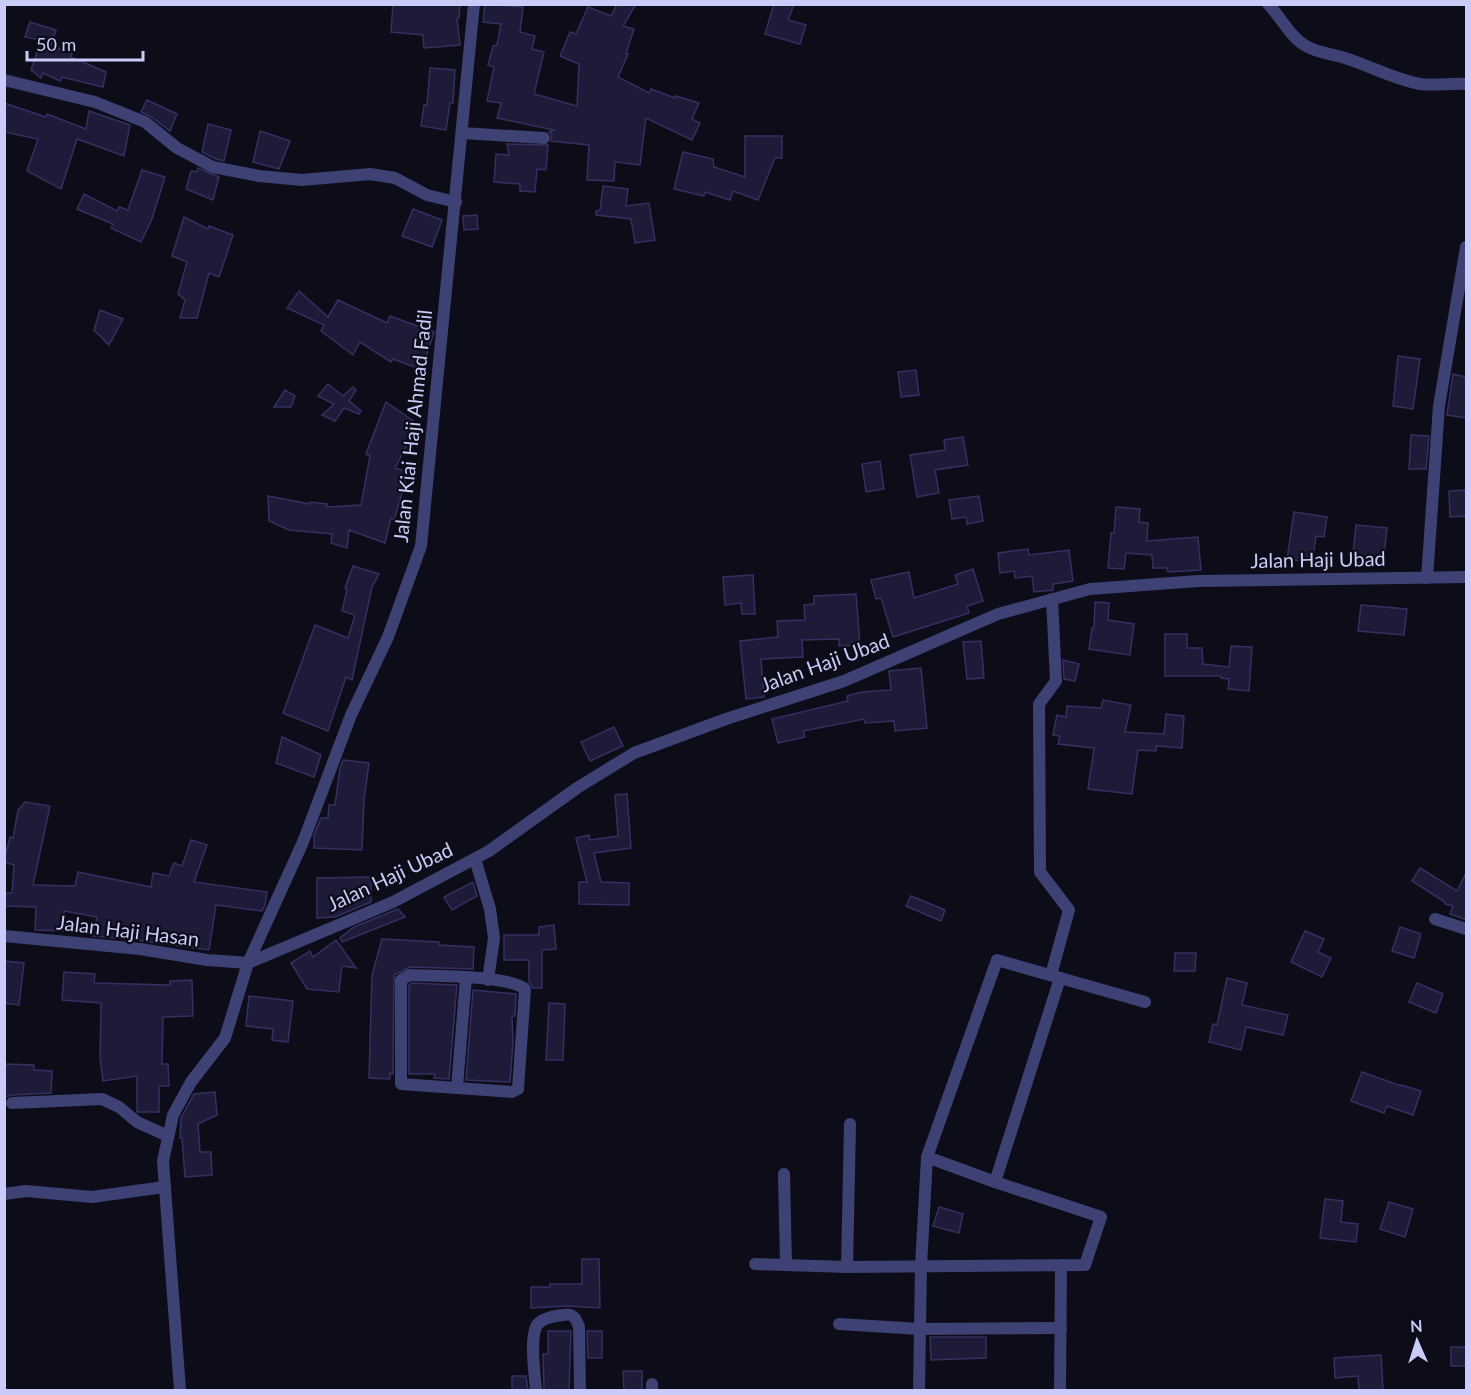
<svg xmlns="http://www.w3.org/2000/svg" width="1471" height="1395" viewBox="0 0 1471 1395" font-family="Lato,sans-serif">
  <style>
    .building { fill: #1d1b38; stroke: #343061; stroke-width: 1.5 }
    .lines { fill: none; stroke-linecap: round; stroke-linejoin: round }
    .street { stroke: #3d4173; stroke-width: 12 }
    .labels { text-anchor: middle; stroke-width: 4.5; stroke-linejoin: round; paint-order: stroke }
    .street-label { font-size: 20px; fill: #cbcbf9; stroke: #0d0c19 }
  </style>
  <rect width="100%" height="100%" fill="#0d0c19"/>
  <g class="building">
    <polygon points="393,4 460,4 459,18 457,18 460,45 424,48 423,35 391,32"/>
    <polygon points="485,4 523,7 520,32 535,36 532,49 544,52 534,94 577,106 579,64 560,56 570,32 576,34 588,7 611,16 617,4 636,4 623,26 634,29 626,54 628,54 618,77 649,93 651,89 675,98 676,96 699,103 692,119 700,123 692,140 646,118 640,165 615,162 614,181 587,180 589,145 551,141 552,135 549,132 554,130 497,118 501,103 487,101 494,67 488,65 493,46 497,45 501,24 483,22"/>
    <polygon points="774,4 794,4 788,20 806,25 800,44 765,34"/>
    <polygon points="30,22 56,30 52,43 43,41 72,54 71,57 106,72 103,87 62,77 60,81 43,73 41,78 31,70 41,40 25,37"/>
    <polygon points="430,68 455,70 453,103 450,103 446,130 421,126 424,105 427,105"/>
    <polygon points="147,100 177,114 170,131 150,116 141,112"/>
    <polygon points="4,103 46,117 47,114 86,129 89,111 130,125 124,156 77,139 61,189 27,171 38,139 4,132"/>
    <polygon points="208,124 231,130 224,161 216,159 202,152"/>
    <polygon points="260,131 290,141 279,169 253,162"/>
    <polygon points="745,136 782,136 782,158 775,158 758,200 733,191 730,200 705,192 704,196 674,189 683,152 713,159 714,167 745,177"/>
    <polygon points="507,144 548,145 546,170 537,169 535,192 520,191 520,184 494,182 496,154 509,155"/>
    <polygon points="198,168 219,177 213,200 186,189 191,171 197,172"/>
    <polygon points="142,170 165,177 152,219 141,242 111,228 113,224 77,209 84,194 117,211 119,207 128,210"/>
    <polygon points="603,186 628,189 626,206 649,203 655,240 635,243 631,219 596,215 596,211 600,210"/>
    <polygon points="413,209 442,220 432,247 402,236"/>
    <polygon points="477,215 478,229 464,230 463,216"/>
    <polygon points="184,217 208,229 209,226 233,235 219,277 209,273 197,318 180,318 185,300 178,294 187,262 172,256"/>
    <polygon points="299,291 328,317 338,300 387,323 390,316 434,332 422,370 393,359 391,362 360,342 353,355 321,331 324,325 287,308"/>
    <polygon points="100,310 123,319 109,345 94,330"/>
    <polygon points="1398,356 1420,359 1413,409 1393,406"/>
    <polygon points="916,370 919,395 901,397 898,372"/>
    <polygon points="1453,374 1467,377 1467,418 1447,415"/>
    <polygon points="328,384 343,396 353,387 356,390 349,401 361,411 359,414 344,408 335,421 322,415 334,404 318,396"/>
    <polygon points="285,390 295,396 291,407 274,407"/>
    <polygon points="386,402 418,424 395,468 408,472 394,520 391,518 385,543 349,530 347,548 331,543 332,534 289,530 269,521 268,496 310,504 310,502 327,504 327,507 361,505 370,456 366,454"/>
    <polygon points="1411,435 1429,436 1426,469 1409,469"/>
    <polygon points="963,437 968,465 935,470 939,493 917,497 910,455 945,450 944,440"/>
    <polygon points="880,461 884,489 866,492 862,464"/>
    <polygon points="1467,490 1467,516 1450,517 1449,491"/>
    <polygon points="979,496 983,521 967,524 966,517 952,519 949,500"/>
    <polygon points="1116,507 1140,509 1139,522 1148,523 1147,541 1198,537 1201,570 1168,572 1167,568 1153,568 1152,555 1126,553 1124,569 1108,568 1111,533 1114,533"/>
    <polygon points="1294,512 1327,517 1324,537 1316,536 1312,563 1287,559"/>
    <polygon points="1356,525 1387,528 1383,565 1352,562"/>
    <polygon points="1028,549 1029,555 1069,550 1073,581 1053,584 1053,590 1034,592 1032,576 1015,578 1014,571 1000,573 998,553"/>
    <polygon points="353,566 379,574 372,587 352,680 346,677 328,731 283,713 315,625 348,638 355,615 342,611 347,589 345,588"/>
    <polygon points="973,569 983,601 967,606 969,613 893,637 881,598 876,599 871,580 909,572 914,598 958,584 955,575"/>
    <polygon points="753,575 755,614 742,614 741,603 725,605 723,577"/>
    <polygon points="856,594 860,645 839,646 839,639 802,640 803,657 761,659 764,697 746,699 740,641 778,637 777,621 805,620 804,605 814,604 814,596"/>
    <polygon points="1095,602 1109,603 1108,620 1134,624 1130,655 1089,649 1092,628 1094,628"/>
    <polygon points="1361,605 1407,609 1404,635 1358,631"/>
    <polygon points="1165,634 1187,634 1187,648 1202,648 1203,664 1229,667 1231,646 1252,647 1249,691 1228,689 1229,679 1221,678 1221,676 1165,676"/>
    <polygon points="981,641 984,678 967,679 963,642"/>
    <polygon points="1063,660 1079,664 1075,681 1064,679"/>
    <polygon points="921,668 927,728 895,731 894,721 865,723 864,719 803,731 805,737 778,743 772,719 848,701 847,696 862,692 891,690 889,671"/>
    <polygon points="1103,700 1131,705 1125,732 1164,734 1166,714 1184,716 1182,748 1156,746 1156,751 1138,750 1132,794 1088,789 1094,748 1058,744 1060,736 1053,735 1057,715 1066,717 1067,706 1101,708"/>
    <polygon points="614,727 623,746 590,761 581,742"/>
    <polygon points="282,737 321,755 314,777 276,763"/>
    <polygon points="343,760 369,763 364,800 362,850 314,848 314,835 321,818 328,818 329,805 335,805 340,768"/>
    <polygon points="627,794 631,848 594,853 601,882 629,883 629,905 579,904 579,882 587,882 576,838 589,835 590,840 618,836 615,795"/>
    <polygon points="25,802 50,806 33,885 75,886 78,872 151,887 153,873 169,876 174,863 182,866 191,840 207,845 194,882 267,892 265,905 262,911 216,905 209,950 137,940 93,936 97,917 64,911 64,931 35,930 36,907 4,906 4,893 12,893 14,865 4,862 10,837 13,838 18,810"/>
    <polygon points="1420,868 1457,891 1467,871 1467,920 1450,914 1453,906 1445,904 1445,902 1412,881"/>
    <polygon points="371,877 371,902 335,917 317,918 317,878"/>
    <polygon points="473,882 477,896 452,910 444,897"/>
    <polygon points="911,896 945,910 941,921 906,906"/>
    <polygon points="398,909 405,917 342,942 340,938 354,927"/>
    <polygon points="554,925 556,949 542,950 542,988 533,988 529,982 529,960 504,960 504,935 539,935 539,927"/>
    <polygon points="1400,927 1421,934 1414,958 1392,951"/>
    <polygon points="1305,931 1324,939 1318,952 1331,958 1322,977 1291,962"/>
    <polygon points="382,939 439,942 439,945 474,947 473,969 410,967 394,975 393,1074 390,1073 390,1079 369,1078 372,975"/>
    <polygon points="336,940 356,968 342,966 339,992 307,989 291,963 310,951 313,957"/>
    <polygon points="1175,953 1196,953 1195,971 1174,971"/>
    <polygon points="4,961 24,963 19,1005 4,1003"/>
    <polygon points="64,972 95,974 94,983 170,985 170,981 192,980 193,1016 163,1017 162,1064 168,1064 169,1086 159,1086 159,1112 137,1112 137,1076 103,1081 100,1058 101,1003 62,1000"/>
    <polygon points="1227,978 1247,983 1242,1005 1288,1015 1283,1035 1246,1027 1241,1050 1209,1042 1213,1024 1217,1025"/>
    <polygon points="412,983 457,985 449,1079 434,1078 435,1074 409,1074 409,985"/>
    <polygon points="1417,983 1443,994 1436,1013 1409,1002"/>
    <polygon points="473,990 516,994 515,1016 512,1016 513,1042 510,1082 466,1080"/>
    <polygon points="249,996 293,1001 288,1042 272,1040 273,1029 246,1026"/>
    <polygon points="549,1003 565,1004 563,1060 546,1060"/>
    <polygon points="4,1064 34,1065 34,1070 52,1071 51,1093 12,1095 4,1097"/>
    <polygon points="1362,1072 1401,1086 1401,1085 1421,1091 1413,1115 1387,1106 1384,1113 1351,1101"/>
    <polygon points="215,1092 217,1115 198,1124 200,1152 211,1152 212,1175 185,1177 182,1138 180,1138 181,1118 194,1094"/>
    <polygon points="1325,1199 1343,1201 1341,1222 1358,1224 1356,1242 1320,1238"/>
    <polygon points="1389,1202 1413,1209 1405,1237 1380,1229"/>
    <polygon points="939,1207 963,1214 959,1233 933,1226"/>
    <polygon points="582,1259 599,1259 600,1308 567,1306 531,1308 531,1287 550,1287 550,1284 582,1284"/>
    <polygon points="548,1331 571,1331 569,1390 544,1390 543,1354 548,1354"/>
    <polygon points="587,1331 602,1331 602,1358 588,1358"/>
    <polygon points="930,1337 986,1337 986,1358 931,1360"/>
    <rect x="1451" y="1347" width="16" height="19"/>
    <polygon points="1381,1355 1383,1390 1359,1390 1358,1376 1335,1378 1334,1358"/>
    <polygon points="623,1371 642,1371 642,1390 624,1390"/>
    <polygon points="512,1376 526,1376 528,1390 512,1390"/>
  </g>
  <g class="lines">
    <g class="street">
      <path d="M1268,4C1281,17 1290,37 1306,46C1318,53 1332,54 1345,58C1370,66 1394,79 1420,84C1435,86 1451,83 1466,84"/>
      <polyline points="4,80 95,102 145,122 177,148 213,167 259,176 302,180 370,174 395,178 427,195 456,202"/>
      <polyline points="462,133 544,138"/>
      <polyline points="1427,578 1439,406 1466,247"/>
      <polyline points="475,859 490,909 494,938 488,980"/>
      <polyline points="1435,919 1466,929"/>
      <polyline points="4,936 140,949 207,960 248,963 393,902 489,851 577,788 634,753 726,719 844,681 998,614 1090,589 1198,581 1466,577"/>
      <path d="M410,975C435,976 506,975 525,989L518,1089L512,1092L401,1084V980Z"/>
      <polyline points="1051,975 1069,910 1040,872 1039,704 1056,681 1052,599"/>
      <polyline points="457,1087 466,978"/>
      <polyline points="12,1103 102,1099 119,1107 137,1122 168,1136"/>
      <polyline points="784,1174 786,1265"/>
      <polyline points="995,1182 1060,978"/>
      <polyline points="4,1194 26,1191 92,1197 164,1187"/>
      <polyline points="755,1264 847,1267 1085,1265 1101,1217 995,1182 927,1157"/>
      <polyline points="847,1267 850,1124"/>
      <polyline points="839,1324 920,1329 1061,1328"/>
      <polyline points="652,1384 652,1390"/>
      <polyline points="180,1390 163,1161 173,1115 191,1082 225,1038 248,963 303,842 351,715 388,637 421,546 474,4"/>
      <path d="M536,1390C535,1375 529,1338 537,1325C542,1318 554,1316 563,1315C573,1313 576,1318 579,1327L580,1390"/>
      <polyline points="919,1390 921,1266 927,1157 997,960 1145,1002"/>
      <polyline points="1060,1390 1061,1265"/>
    </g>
  </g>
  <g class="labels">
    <g class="street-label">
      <text transform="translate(413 426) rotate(-84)" y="7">Jalan Kiai Haji Ahmad Fadil</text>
      <text transform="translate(1318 560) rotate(-1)" y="7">Jalan Haji Ubad</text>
      <text transform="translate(825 663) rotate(-20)" y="7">Jalan Haji Ubad</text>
      <text transform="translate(390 877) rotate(-25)" y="7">Jalan Haji Ubad</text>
      <text transform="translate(128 931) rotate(7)" y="7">Jalan Haji Hasan</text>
    </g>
  </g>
  <rect width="1471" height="1395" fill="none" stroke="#cbcbf9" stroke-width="12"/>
  <g transform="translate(1417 1341) rotate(357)" stroke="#0d0c19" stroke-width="4.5" paint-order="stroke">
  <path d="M0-4.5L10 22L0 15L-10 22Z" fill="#cbcbf9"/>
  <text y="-9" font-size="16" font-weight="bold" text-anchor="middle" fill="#cbcbf9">N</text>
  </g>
  <path d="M27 51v9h116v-9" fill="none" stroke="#cbcbf9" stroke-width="3"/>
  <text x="36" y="51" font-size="18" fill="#cbcbf9" stroke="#0d0c19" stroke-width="4.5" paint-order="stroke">50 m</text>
</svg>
